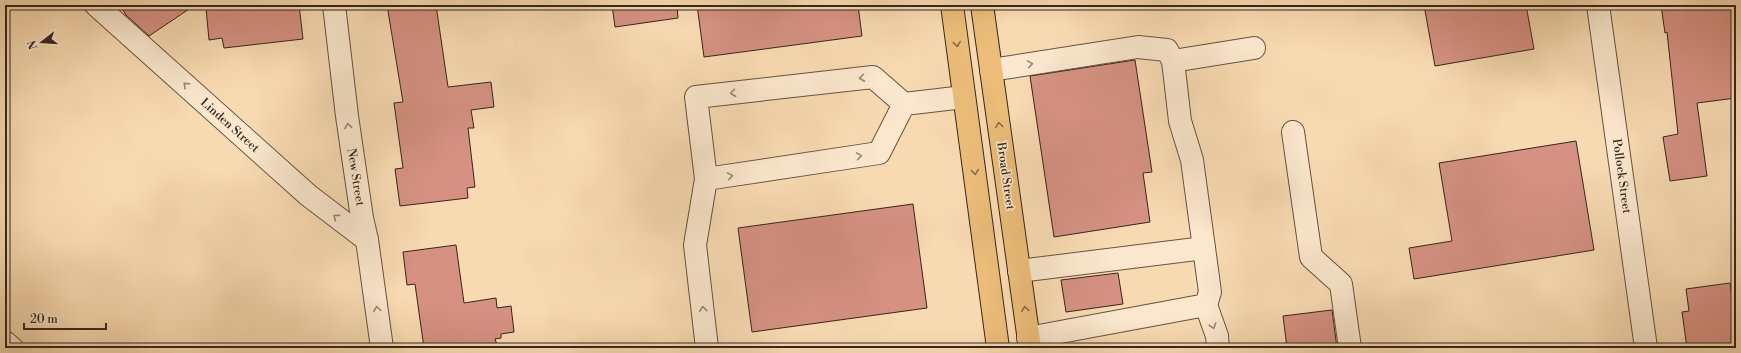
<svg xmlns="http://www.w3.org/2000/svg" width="1741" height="353" viewBox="0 0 1741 353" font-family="'Libre Bodoni',serif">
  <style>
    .building { fill: #d69183; stroke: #35261c }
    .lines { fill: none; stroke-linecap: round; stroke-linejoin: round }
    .minor-casing { stroke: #665342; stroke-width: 24 }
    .major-casing { stroke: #35261c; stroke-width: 24 }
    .minor { stroke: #fae7cd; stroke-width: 22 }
    .major { stroke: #ecbd79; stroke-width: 22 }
    .oneway { stroke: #876a46 }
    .oneway2 { stroke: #988674 }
    .labels { text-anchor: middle; stroke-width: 3; stroke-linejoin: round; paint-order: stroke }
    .street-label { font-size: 12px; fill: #35261c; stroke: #fae7cd }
  </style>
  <rect width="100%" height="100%" fill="#f8dab2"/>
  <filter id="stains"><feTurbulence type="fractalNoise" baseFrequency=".005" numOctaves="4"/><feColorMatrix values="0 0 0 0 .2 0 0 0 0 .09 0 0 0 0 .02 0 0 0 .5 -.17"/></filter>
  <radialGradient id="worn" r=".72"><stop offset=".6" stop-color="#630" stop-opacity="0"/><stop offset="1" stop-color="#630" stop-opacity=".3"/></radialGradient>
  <g class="building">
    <polygon points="120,5 195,5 149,36 126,15"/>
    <polygon points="231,5 299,5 303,39 224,48 222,38 209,40 206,8"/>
    <polygon points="387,5 436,5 448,87 491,82 494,107 471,110 474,128 468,128 475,187 467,188 468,198 400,206 395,169 403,168 394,103 403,102"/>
    <polygon points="612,5 677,5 678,18 615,27"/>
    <polygon points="697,5 858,5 862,36 704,57"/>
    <polygon points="1424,5 1526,5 1534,49 1435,66"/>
    <polygon points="1661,5 1736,5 1736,98 1697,103 1707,176 1670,181 1663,137 1678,134 1667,32 1665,33"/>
    <polygon points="1135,60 1152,172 1143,173 1150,222 1054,237 1030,76"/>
    <polygon points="1576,141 1594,250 1414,279 1409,248 1452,241 1439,163"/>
    <polygon points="913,204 927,308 752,332 738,228"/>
    <polygon points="456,245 464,303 496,298 497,308 511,306 514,332 501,334 501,338 495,339 498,348 424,348 415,284 407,285 403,252"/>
    <polygon points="1118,273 1123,304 1066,312 1061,280"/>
    <polygon points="1730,283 1736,324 1736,348 1687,348 1682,312 1689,311 1686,289"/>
    <polygon points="1332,310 1337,348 1287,348 1283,316"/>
  </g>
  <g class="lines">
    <defs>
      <g id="minor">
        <polyline points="96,5 308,195 367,240"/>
        <polyline points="334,5 347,116 362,218 367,240 382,348"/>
        <polyline points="1598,5 1646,348"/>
        <polyline points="1173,61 1254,48"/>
        <polyline points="991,70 1138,47 1167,50 1173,61 1180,121 1192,160 1210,292 1206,305 1028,338"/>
        <polyline points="904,104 879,153 706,179 696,97 873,77 904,104 964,97"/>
        <polyline points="1293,132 1311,257 1341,284 1350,348"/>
        <polyline points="706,179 695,245 707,348"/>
        <polyline points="1019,271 1204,248"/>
        <polyline points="1206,305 1217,336 1218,348"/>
        <polyline points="5,342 12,348"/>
      </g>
      <g id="major">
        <polyline points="952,5 998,348"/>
        <polyline points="982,5 1030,348"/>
      </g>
    </defs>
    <use href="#minor" class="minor-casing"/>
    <use href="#major" class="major-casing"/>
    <use href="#minor" class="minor"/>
    <use href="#major" class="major"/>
  </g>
  <defs><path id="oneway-chevron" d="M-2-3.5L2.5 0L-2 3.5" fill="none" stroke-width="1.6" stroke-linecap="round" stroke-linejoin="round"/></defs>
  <g class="oneway">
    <use href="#oneway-chevron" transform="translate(957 44) rotate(82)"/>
    <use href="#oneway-chevron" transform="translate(999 125) rotate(-98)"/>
    <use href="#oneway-chevron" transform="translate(975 172) rotate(82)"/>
    <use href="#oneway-chevron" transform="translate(1025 309) rotate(-98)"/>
  </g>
  <g class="oneway2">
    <use href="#oneway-chevron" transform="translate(1030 64) rotate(-9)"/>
    <use href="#oneway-chevron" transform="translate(862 78) rotate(173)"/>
    <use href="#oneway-chevron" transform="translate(186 85) rotate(-138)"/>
    <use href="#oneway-chevron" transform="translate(733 93) rotate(173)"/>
    <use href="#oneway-chevron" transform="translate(348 126) rotate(-99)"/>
    <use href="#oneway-chevron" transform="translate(859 156) rotate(-9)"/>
    <use href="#oneway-chevron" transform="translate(730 176) rotate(-9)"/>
    <use href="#oneway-chevron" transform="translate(336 217) rotate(-143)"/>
    <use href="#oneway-chevron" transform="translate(377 309) rotate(-98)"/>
    <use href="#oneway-chevron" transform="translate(703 309) rotate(-96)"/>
    <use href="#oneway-chevron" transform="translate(1213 326) rotate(71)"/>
  </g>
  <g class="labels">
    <g class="street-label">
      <text transform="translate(230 125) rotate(42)" y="4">Linden Street</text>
      <text transform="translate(1006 176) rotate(82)" y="4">Broad Street</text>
      <text transform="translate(1622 176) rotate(82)" y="4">Pollock Street</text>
      <text transform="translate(356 177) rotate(81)" y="4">New Street</text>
    </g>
  </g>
  <rect width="1741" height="353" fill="none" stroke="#f8dab2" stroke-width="20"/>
  <rect x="6" y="6" width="1729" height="341" fill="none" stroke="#35261c" stroke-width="2"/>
  <rect x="10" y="10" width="1721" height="333" fill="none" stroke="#35261c"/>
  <g transform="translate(42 42) rotate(253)" stroke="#fae7cd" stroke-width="3" paint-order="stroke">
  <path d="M0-3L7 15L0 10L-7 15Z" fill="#35261c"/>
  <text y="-6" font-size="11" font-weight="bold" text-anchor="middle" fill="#35261c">N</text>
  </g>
  <path d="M24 323v6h82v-6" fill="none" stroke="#35261c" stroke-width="2"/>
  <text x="30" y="323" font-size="12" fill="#35261c" stroke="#fae7cd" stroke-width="3" paint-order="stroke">20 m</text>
  <rect width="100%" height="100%" filter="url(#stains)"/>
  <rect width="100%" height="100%" fill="url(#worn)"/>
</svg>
